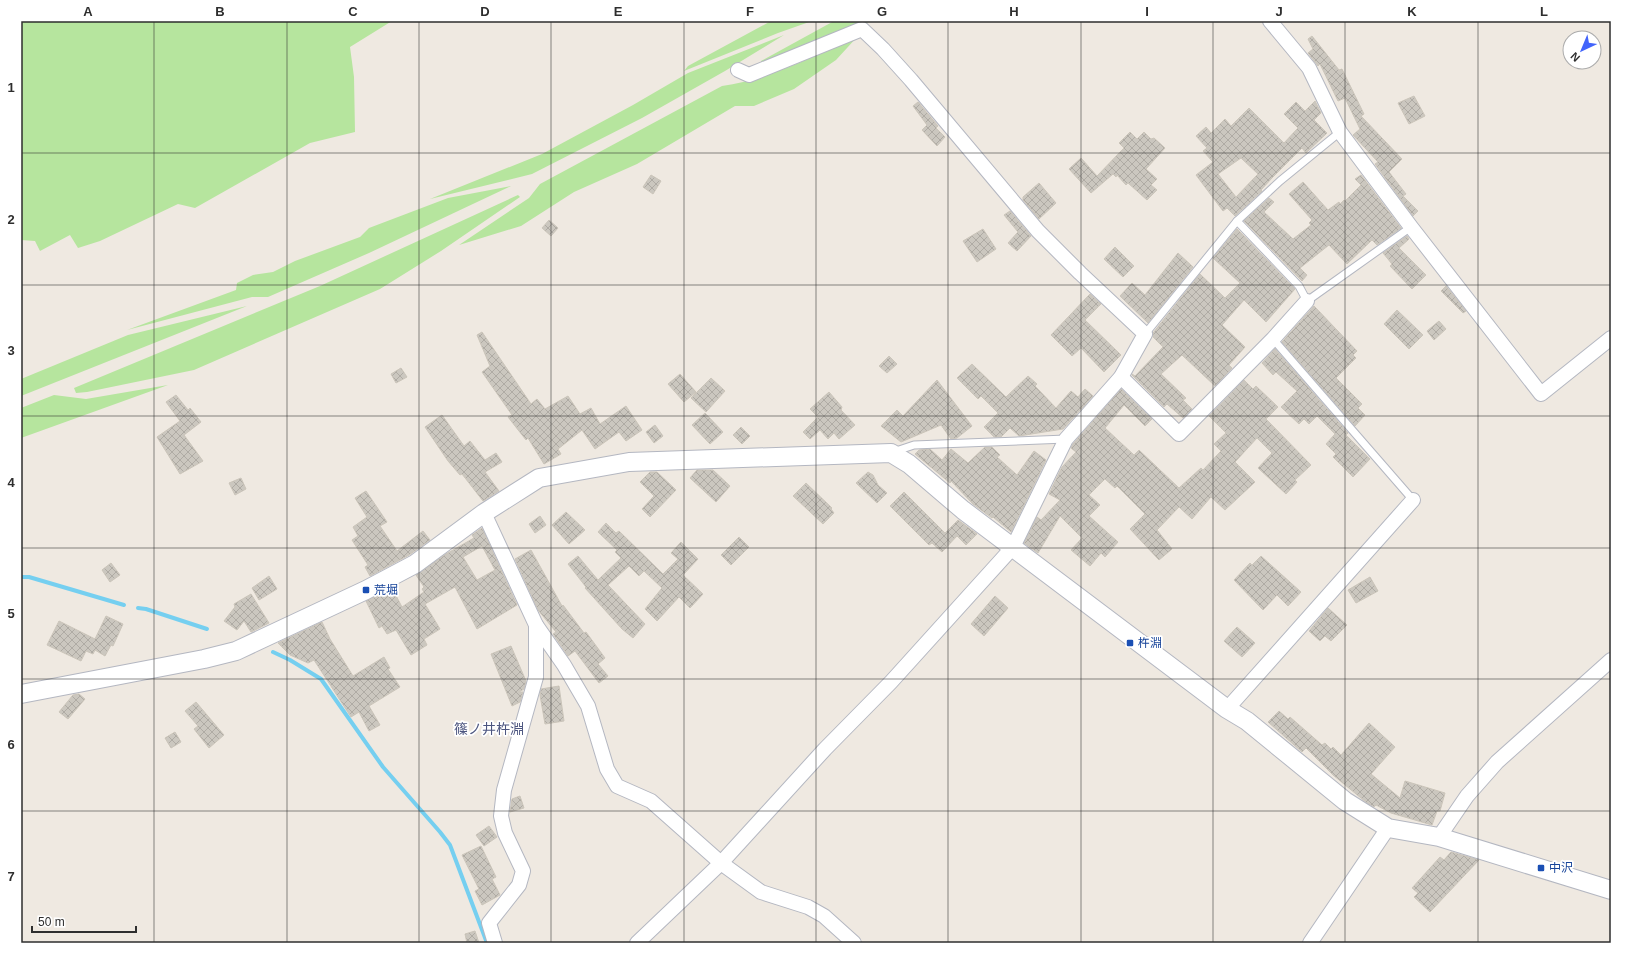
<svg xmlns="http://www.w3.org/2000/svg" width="1632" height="964" viewBox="0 0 1632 964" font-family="Arial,'Noto Sans JP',sans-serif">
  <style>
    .grass { fill: #b6e59e }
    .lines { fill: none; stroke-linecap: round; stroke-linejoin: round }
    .stream { stroke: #75cff0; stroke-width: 4 }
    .building { fill: url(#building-cross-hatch); stroke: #cbc5ba; fill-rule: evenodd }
    .service-casing { stroke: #b4b7c1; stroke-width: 9 }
    .minor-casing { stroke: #b4b7c1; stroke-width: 16 }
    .tertiary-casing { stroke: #b4b7c1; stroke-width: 20 }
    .service { stroke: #fff; stroke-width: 7 }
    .minor { stroke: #fff; stroke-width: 14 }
    .tertiary { stroke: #fff; stroke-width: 18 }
    .grid { fill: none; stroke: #2e2e2e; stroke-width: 1; stroke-opacity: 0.55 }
    .transit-dot { fill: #1a4fb4; stroke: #fff; stroke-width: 1.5 }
    .labels { text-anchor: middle; stroke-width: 3.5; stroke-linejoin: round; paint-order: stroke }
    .transit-label { font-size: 12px; fill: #164399; stroke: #fff; text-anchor: start }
    .quarter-label { font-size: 14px; fill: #4d5680; stroke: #fff }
    .neatline { fill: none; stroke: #2e2e2e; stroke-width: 1.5 }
    .grid-label { font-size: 13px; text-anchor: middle; font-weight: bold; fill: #2e2e2e }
  </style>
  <defs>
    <pattern id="building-cross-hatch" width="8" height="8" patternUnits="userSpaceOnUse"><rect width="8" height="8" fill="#cbc7bf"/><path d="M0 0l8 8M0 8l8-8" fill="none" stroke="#afaba4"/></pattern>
  </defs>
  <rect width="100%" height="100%" fill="#efe9e1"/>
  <g class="grass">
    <polygon points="21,21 392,21 350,47 354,77 355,132 310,143 195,208 178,204 100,241 78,248 70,235 40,251 35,241 21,240"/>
    <polygon points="771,21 812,21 778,33 684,71 688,66"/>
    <polygon points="834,21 871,21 761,65 761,61"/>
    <polygon points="784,35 725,71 642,118 532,174 430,199 542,154 633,105 688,73"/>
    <path d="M858,36L836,60L794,89L754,106H735L637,164L574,192L521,226L459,245L529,198L540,184L722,86C769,79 815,56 858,36Z"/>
    <polygon points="511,186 369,253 268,297 252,297 127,330 236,290 237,283 253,275 273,272 295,261 360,237 369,228 448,198"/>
    <polygon points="518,195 520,197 441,251 380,289 194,370 87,392 76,393 74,388 320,286"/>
    <polygon points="247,306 21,396 21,379 128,335"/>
    <polygon points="168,385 21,438 21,408 54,395 86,399"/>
  </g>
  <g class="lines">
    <g class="stream">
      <polyline points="21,577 29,577 124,605"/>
      <polyline points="138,608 146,609 207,629"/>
      <polyline points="273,652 290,660 321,679 383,767 440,832 450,845 487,943"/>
    </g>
  </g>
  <g class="building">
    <polygon points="1312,36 1339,70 1342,69 1364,114 1361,116 1402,159 1389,172 1406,194 1403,196 1418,211 1413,216 1375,164 1378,162 1353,135 1360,129 1345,98 1338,101 1320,64 1318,66 1308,53 1313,49 1308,39"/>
    <polygon points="1414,96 1425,116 1409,124 1398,103"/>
    <path d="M1315,101L1321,113L1314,120L1327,133L1306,153L1302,148L1272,178L1261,190L1262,191L1235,216L1227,208L1223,211L1196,175L1213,162L1203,151L1207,148L1196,136L1206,127L1211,133L1225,119L1231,126L1249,108L1284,143L1298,128L1284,114L1296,102L1305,111ZM1241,158L1258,174L1236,197L1218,174Z"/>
    <polygon points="918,102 938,126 936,128 945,137 937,146 922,130 927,125 913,106"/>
    <polygon points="1130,132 1137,139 1144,132 1151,139 1154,138 1165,148 1146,169 1157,179 1151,185 1157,190 1147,200 1128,183 1126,185 1117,175 1116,177 1113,174 1091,193 1069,169 1081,158 1097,176 1124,148 1119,143"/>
    <polygon points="651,175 661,181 653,194 643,187"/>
    <polygon points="1361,175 1401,228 1377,245 1372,240 1347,264 1329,245 1300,268 1307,275 1302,281 1244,221 1269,198 1274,202 1264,212 1293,239 1311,225 1309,223 1312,220 1289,194 1303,182 1328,210 1339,202 1340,204 1344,200 1345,201 1361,185 1355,179"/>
    <polygon points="1039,183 1056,203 1039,219 1023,200 1023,197"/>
    <polygon points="1010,211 1031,236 1017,251 1008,243 1018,232 1004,215"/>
    <polygon points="549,220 558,228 551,236 542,228"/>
    <polygon points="983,229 996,249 977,262 963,241"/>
    <polygon points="1237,229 1295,289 1266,322 1244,300 1222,325 1245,347 1229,365 1232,368 1215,386 1182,355 1161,374 1186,398 1183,400 1192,409 1183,418 1167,404 1164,407 1132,375 1132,374 1135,376 1163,347 1153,337 1153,333 1200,274 1225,298 1240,283 1213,258"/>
    <polygon points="1407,236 1409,239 1399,248 1426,275 1412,289 1390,266 1392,264 1383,253"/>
    <polygon points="1115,247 1134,266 1123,277 1104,259"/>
    <polygon points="1178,253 1193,267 1148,323 1120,296 1132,283 1145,295"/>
    <polygon points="1446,286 1466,311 1463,313 1441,291"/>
    <polygon points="1090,294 1101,304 1085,320 1121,355 1104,372 1081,348 1072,356 1051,335"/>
    <polygon points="1314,306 1357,351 1353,355 1356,358 1336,378 1362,404 1358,408 1365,415 1355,426 1282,342"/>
    <polygon points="1397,310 1423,335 1409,349 1384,324"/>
    <polygon points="1439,321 1446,329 1434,340 1427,331"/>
    <polygon points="482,332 531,404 537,399 545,409 568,396 580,414 591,408 600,424 626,406 642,430 626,441 619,432 595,449 582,430 558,449 561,454 544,464 528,438 526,440 508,417 512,415 482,372 490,366 477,335"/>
    <polygon points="1275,349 1348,433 1346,435 1370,459 1353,477 1333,457 1336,454 1326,444 1335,434 1317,416 1309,424 1304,419 1299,424 1281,407 1297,391 1276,372 1273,375 1262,363"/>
    <polygon points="889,356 897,364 887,373 879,366"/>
    <polygon points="972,364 1006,397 1028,376 1037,384 1035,386 1056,408 1071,391 1078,397 1085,389 1093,396 1063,429 1019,436 1010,428 1001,437 994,437 984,427 998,413 981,396 978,399 957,378"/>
    <polygon points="401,368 407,377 396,383 391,374"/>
    <polygon points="680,374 696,392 684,402 668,384"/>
    <polygon points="711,378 725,391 706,412 691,398"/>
    <polygon points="937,380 972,426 957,438 951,439 941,425 901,442 881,426 897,410 903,416"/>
    <polygon points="1244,380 1253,389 1256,386 1278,407 1266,419 1311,465 1295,480 1297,482 1286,494 1258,468 1272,453 1257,438 1235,462 1255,482 1225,510 1211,497 1192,519 1179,507 1157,530 1172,549 1159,560 1130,529 1145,514 1117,486 1115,488 1105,479 1089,495 1100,505 1089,516 1118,542 1105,557 1101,553 1090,566 1071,550 1082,538 1060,516 1038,553 1024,543 1037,517 1041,520 1060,500 1049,494 1062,467 1076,452 1071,448 1073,444 1121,389 1152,419 1145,426 1124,405 1105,428 1134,455 1139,450 1179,488 1201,468 1203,470 1221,451 1214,444 1226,433 1209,416"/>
    <polygon points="829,392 842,407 841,410 855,425 839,439 834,433 828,439 820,430 810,439 803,432 818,417 810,409"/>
    <polygon points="176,395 188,410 190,408 201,422 184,435 203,461 180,474 157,437 180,421 166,402"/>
    <polygon points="705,413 723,432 710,444 692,425"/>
    <polygon points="442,415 464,446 470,441 485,460 496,453 502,462 485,472 499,491 483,501 462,474 460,475 448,461 425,427"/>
    <polygon points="655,425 663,436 654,443 646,432"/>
    <polygon points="741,427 750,436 742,444 733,435"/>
    <polygon points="985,447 992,447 1000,455 997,457 1017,475 1034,451 1046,460 1011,532 993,517 992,518 973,504 951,481 950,483 915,454 919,450 930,449 942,460 951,449 968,463"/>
    <polygon points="697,470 713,470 730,486 716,502 690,478"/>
    <polygon points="650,472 657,472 676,490 650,517 642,509 654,496 640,482"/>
    <polygon points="868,472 873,475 878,485 887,493 877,503 856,483"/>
    <polygon points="241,478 246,489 235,495 229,483"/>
    <polygon points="806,483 832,508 831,509 834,513 823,524 793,496"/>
    <polygon points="366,491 387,522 380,526 397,551 423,531 430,540 409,555 370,576 365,567 368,565 352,540 358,536 353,527 367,517 355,498"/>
    <polygon points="904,492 945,533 958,520 977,534 966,545 957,536 942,552 932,543 929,545 890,506"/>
    <polygon points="566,512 585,530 569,544 552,525"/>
    <polygon points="540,516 546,525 535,533 529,524"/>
    <polygon points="606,523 616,533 619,531 663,574 678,559 671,553 681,542 698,559 683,575 703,594 690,608 679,597 657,621 645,609 662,588 644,571 639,576 629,566 608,585 645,624 633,638 622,629 585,588 586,587 568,564 578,556 598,580 621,558 615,552 617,550 598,532"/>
    <path d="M482,528L517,605L477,629L455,587L425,604L440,629L424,639L427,645L411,655L396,630L387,634L382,626L379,628L366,601L392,588L402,607L424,592L422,589L424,587L416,575L446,554L474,538L472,535ZM482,546L495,570L477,580L463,557Z"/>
    <polygon points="739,537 749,547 731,565 721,555"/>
    <polygon points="531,550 562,606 563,605 584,633 586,632 605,658 598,664 608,676 599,683 575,651 568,656 553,634 556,632 538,610 515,559"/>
    <polygon points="1261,556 1301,592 1288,606 1277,595 1263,610 1234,580 1250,563 1252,565"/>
    <polygon points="111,563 120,575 110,582 102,570"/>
    <polygon points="269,576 277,589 259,600 252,588"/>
    <polygon points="1370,577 1378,591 1356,603 1348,590"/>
    <polygon points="251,594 269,623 251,632 244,621 237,630 224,621 235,607 234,604"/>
    <polygon points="995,596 1008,608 984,636 971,624"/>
    <polygon points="1328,608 1347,625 1331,641 1325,636 1320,641 1309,631"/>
    <polygon points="106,616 123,624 113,646 111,645 105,656 95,650 93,654 86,651 81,661 47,645 59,621 95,639"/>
    <polygon points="322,622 330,639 353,676 384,657 390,668 388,669 400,687 369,706 380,725 369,731 359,712 351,717 314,660 308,663 290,655 278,643"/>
    <polygon points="1237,627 1255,643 1242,657 1224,641"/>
    <polygon points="511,646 526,681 524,689 519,692 523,692 520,702 512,706 491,654"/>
    <polygon points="559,686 564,721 545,724 540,695 541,689"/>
    <polygon points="79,694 85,699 68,719 59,712 73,695"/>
    <polygon points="196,702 224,735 209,748 194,729 198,726 185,711"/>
    <polygon points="1279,711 1288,719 1290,717 1322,745 1325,743 1331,749 1333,747 1341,755 1369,723 1395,747 1371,774 1400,798 1405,781 1445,793 1440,811 1437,811 1432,825 1391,813 1376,805 1374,807 1367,803 1333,775 1306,748 1302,752 1268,722"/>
    <polygon points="175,732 181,742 171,748 165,738"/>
    <polygon points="520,796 524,808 510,812 512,799"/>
    <polygon points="489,826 497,837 484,846 476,835"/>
    <polygon points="481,846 496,877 492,879 500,895 482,905 475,891 479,889 462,855"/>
    <polygon points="1451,852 1479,860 1430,912 1414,897 1418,893 1412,888 1440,857 1444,860"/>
    <polygon points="475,931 479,943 467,943 465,934"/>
  </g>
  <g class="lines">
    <defs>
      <g id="service">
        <polyline points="1237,221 1299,286 1307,301 1411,227"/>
        <polyline points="1145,334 1237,221 1280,181 1340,132"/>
        <polyline points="1273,339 1413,500"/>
        <polyline points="893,452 914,445 1066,439"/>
      </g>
      <g id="minor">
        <polyline points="1270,21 1309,68 1340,132 1411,227 1541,394 1611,338"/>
        <polyline points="1121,377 1179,434 1273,339 1307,301"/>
        <polyline points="484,513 536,625 564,665 588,706 607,769 617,786 651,801 721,863 761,892 808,907 824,916 854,943"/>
        <polyline points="1227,709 1413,500"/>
        <polyline points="1439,837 1467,796 1497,762 1611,660"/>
        <polyline points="495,943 489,923 519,885 523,871 505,833 501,816 504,790 536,677 536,625"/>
        <polyline points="637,943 721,863 825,749 891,682 1013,547 1066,439 1121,377 1145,334 1080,273 1038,231 911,80 883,49 862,29 749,75 738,70"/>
        <polyline points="1310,943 1388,828"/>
      </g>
      <polyline id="tertiary" points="21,694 204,659 236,651 366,590 415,564 484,513 539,478 629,462 891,453 909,464 963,510 1227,709 1247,721 1345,801 1388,828 1439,837 1611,890"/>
    </defs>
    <use href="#service" class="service-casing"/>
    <use href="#minor" class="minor-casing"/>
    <use href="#tertiary" class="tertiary-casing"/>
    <use href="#service" class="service"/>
    <use href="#minor" class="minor"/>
    <use href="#tertiary" class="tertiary"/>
  </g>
  <path class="grid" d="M154,21V943M287,21V943M419,21V943M551,21V943M684,21V943M816,21V943M948,21V943M1081,21V943M1213,21V943M1345,21V943M1478,21V943M21,153H1611M21,285H1611M21,416H1611M21,548H1611M21,679H1611M21,811H1611"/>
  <g class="transit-dot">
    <rect x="362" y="586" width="8" height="8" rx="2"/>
    <rect x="1126" y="639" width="8" height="8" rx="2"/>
    <rect x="1537" y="864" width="8" height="8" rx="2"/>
  </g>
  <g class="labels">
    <g class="transit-label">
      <text x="374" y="594">荒堀</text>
      <text x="1138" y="647">杵淵</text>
      <text x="1549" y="872">中沢</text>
    </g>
    <g class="quarter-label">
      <text x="489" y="734">篠ノ井杵淵</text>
    </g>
  </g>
  <rect width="1632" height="964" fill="none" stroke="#ffffff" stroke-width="44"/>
  <g transform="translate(1582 50) rotate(224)"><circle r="19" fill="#ffffff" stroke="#ababab"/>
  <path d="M0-3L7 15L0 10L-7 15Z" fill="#4264fb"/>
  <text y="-6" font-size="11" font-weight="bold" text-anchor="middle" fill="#2e2e2e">N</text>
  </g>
  <path d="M32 926v6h104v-6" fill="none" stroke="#2e2e2e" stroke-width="2"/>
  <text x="38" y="926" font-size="12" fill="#2e2e2e" stroke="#ffffff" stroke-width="3" paint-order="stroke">50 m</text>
  <rect x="22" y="22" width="1588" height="920" class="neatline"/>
  <g class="grid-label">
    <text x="88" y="16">A</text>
    <text x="220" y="16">B</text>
    <text x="353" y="16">C</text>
    <text x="485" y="16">D</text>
    <text x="618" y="16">E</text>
    <text x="750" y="16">F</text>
    <text x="882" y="16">G</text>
    <text x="1014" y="16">H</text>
    <text x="1147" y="16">I</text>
    <text x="1279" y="16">J</text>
    <text x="1412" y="16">K</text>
    <text x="1544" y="16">L</text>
    <text x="11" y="92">1</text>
    <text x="11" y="224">2</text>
    <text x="11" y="355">3</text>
    <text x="11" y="487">4</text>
    <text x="11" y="618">5</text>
    <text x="11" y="749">6</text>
    <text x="11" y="881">7</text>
  </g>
</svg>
